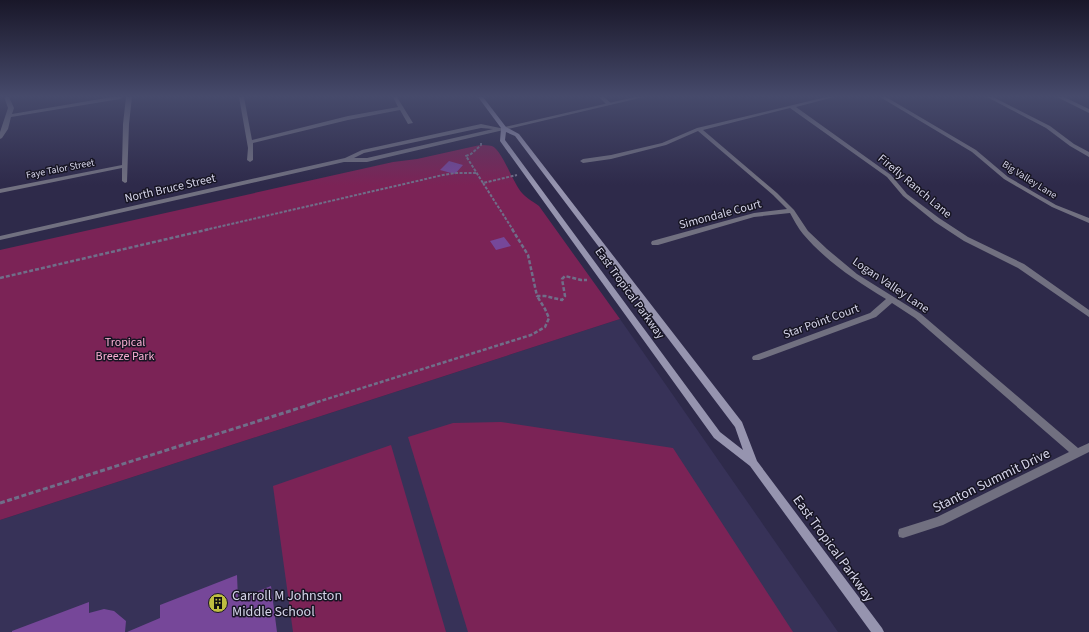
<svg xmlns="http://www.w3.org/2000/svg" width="1089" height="632" viewBox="0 0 1089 632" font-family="'Source Sans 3',sans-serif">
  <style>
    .built { fill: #373258 }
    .green { fill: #7b2356 }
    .building { fill: #764799 }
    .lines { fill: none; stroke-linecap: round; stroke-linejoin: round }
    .path-far2 { stroke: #706e89; stroke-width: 2; stroke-dasharray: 3 1.5; stroke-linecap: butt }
    .path-far1 { stroke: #706e89; stroke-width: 2.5; stroke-dasharray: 4 2; stroke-linecap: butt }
    .path { stroke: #706e89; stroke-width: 3; stroke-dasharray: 5 2.5; stroke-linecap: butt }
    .minor { fill: #717080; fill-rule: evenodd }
    .tertiary { fill: #717080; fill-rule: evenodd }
    .secondary { fill: #9694af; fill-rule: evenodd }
    .labels { text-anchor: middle; stroke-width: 3; stroke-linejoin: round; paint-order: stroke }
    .far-street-label { font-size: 10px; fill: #d5d4e9; stroke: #171523 }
    .street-label { font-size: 12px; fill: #d5d4e9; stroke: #171523 }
    .park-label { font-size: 12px; fill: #faafd3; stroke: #171523 }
    .near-street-label { font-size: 14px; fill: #d5d4e9; stroke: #171523 }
    .near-poi-label { font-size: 14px; fill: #d5d4e9; stroke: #171523; text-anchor: start }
  </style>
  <rect width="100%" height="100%" fill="#2e2a4a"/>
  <polygon class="built" points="620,319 838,632 0,632 0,520"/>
  <g class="green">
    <path d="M480,145C483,145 488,145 492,146C502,150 513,183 522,193C526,198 534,202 539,206L620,319L0,520V250L393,162L417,159Z"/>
    <polygon points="501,422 673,448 793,632 468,632 408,437 453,423"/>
    <polygon points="391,445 446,632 293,632 273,486"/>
  </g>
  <g class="building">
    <polygon points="449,161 463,165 455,174 440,170"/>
    <polygon points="504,237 511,246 496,250 490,241"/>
    <polygon points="237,575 238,599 271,586 277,632 127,632 160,618 160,605"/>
    <polygon points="89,602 89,613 104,609 114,611 126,621 125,632 12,632 12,631"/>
  </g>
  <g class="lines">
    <g class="path-far2">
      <polyline points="481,143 481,145 471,154 466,156 483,183 517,175"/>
      <polyline points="483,183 513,230"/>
      <polyline points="205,230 443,175 456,173 477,173"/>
    </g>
    <g class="path-far1">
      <polyline points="512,229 528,255 537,296 545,296 562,300 565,296 562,279 565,276 581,280 587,280"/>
      <polyline points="0,278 210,229"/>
      <polyline points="311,404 531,335 545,327 549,318 545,309 537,296"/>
    </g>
    <polyline class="path" points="0,503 315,403"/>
    <g class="minor">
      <polygon points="4,97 9,97 14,108 12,114 112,97 123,97 120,99 11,117 8,129 2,138 0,139 0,132 8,108"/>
      <polygon points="126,97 132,97 129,124 127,182 125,183 122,181 122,168 0,193 0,189 122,165 123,124"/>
      <polygon points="239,97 244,97 252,140 348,116 398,107 393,97 397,97 413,123 408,124 400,110 348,120 253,143 253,160 250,162 247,160 248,148"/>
      <polygon points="599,97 604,97 612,104 607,105"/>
      <path d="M826,97H834L796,107L891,175L907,194L939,218L968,237L1024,264L1089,310V317L1018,268L964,241L935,222L903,196L887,177L790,108L703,130L777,193L794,210L808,231L827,249L857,274L921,314L1078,448L1089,443V452L943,525L903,538L899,537L898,533L899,529L937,517L1069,452L915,318L892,303L876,317L759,360H753L752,358L753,356L870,313L886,299C856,281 826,261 803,234C798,228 794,220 790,213L754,217L658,245H652L651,243L652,241L754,213L787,209L773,195L698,131L666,145L611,159L583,163L580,161L583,159L611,155L662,143L697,128Z"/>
      <polygon points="880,97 886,97 976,150 1008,177 1056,205 1089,218 1089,223 1052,207 1004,179 972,152"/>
      <polygon points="987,97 993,97 1050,126 1074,144 1089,152 1089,157 1070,146 1046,128"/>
    </g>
    <g class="tertiary">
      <path d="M635,97H644L367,162H344L0,240V236L345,158L362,150L481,124L500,128ZM481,128L493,129L367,158H354L364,153Z"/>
      <polygon points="1057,97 1064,97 1089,109 1089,113"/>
    </g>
    <path class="secondary" d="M478,97H483L506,127L519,134L742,422L757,461L882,628L884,632H871L750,466L714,438L500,141L501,128ZM506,132L515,136L735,427L743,450L720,432L505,140Z"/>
  </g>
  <linearGradient id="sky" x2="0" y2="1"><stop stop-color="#191729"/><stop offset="0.52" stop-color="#464a6b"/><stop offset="1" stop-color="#464a6b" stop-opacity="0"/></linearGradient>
  <rect width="1089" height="185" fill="url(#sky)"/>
  <defs>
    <symbol id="building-disc" viewBox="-11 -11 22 22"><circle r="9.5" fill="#bfbe41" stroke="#171523"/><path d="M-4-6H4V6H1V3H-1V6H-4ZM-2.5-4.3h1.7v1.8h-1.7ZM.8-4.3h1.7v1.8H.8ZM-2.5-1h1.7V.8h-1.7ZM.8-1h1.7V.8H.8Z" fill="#111"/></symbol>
  </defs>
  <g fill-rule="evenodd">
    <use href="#building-disc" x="207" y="592" width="22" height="22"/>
  </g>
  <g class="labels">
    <g class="far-street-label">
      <text transform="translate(60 168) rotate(-11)" y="4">Faye Talor Street</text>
      <text transform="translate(1030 179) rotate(32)" y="4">Big Valley Lane</text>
    </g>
    <g class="street-label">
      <text transform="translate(915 186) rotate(40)" y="4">Firefly Ranch Lane</text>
      <text transform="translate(170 188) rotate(-13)" y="4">North Bruce Street</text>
      <text transform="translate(720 214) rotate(-15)" y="4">Simondale Court</text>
      <text transform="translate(891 285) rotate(34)" y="4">Logan Valley Lane</text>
      <text transform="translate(630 293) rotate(54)" y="4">East Tropical Parkway</text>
      <text transform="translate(821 321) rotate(-20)" y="4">Star Point Court</text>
    </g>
    <g class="park-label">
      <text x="125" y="346">Tropical<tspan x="125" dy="14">Breeze Park</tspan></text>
    </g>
    <g class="near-street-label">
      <text transform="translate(991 480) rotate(-26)" y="5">Stanton Summit Drive</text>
      <text transform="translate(834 548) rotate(54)" y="5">East Tropical Parkway</text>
    </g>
    <g class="near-poi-label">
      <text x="232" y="600">Carroll M Johnston<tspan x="232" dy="16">Middle School</tspan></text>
    </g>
  </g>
</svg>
